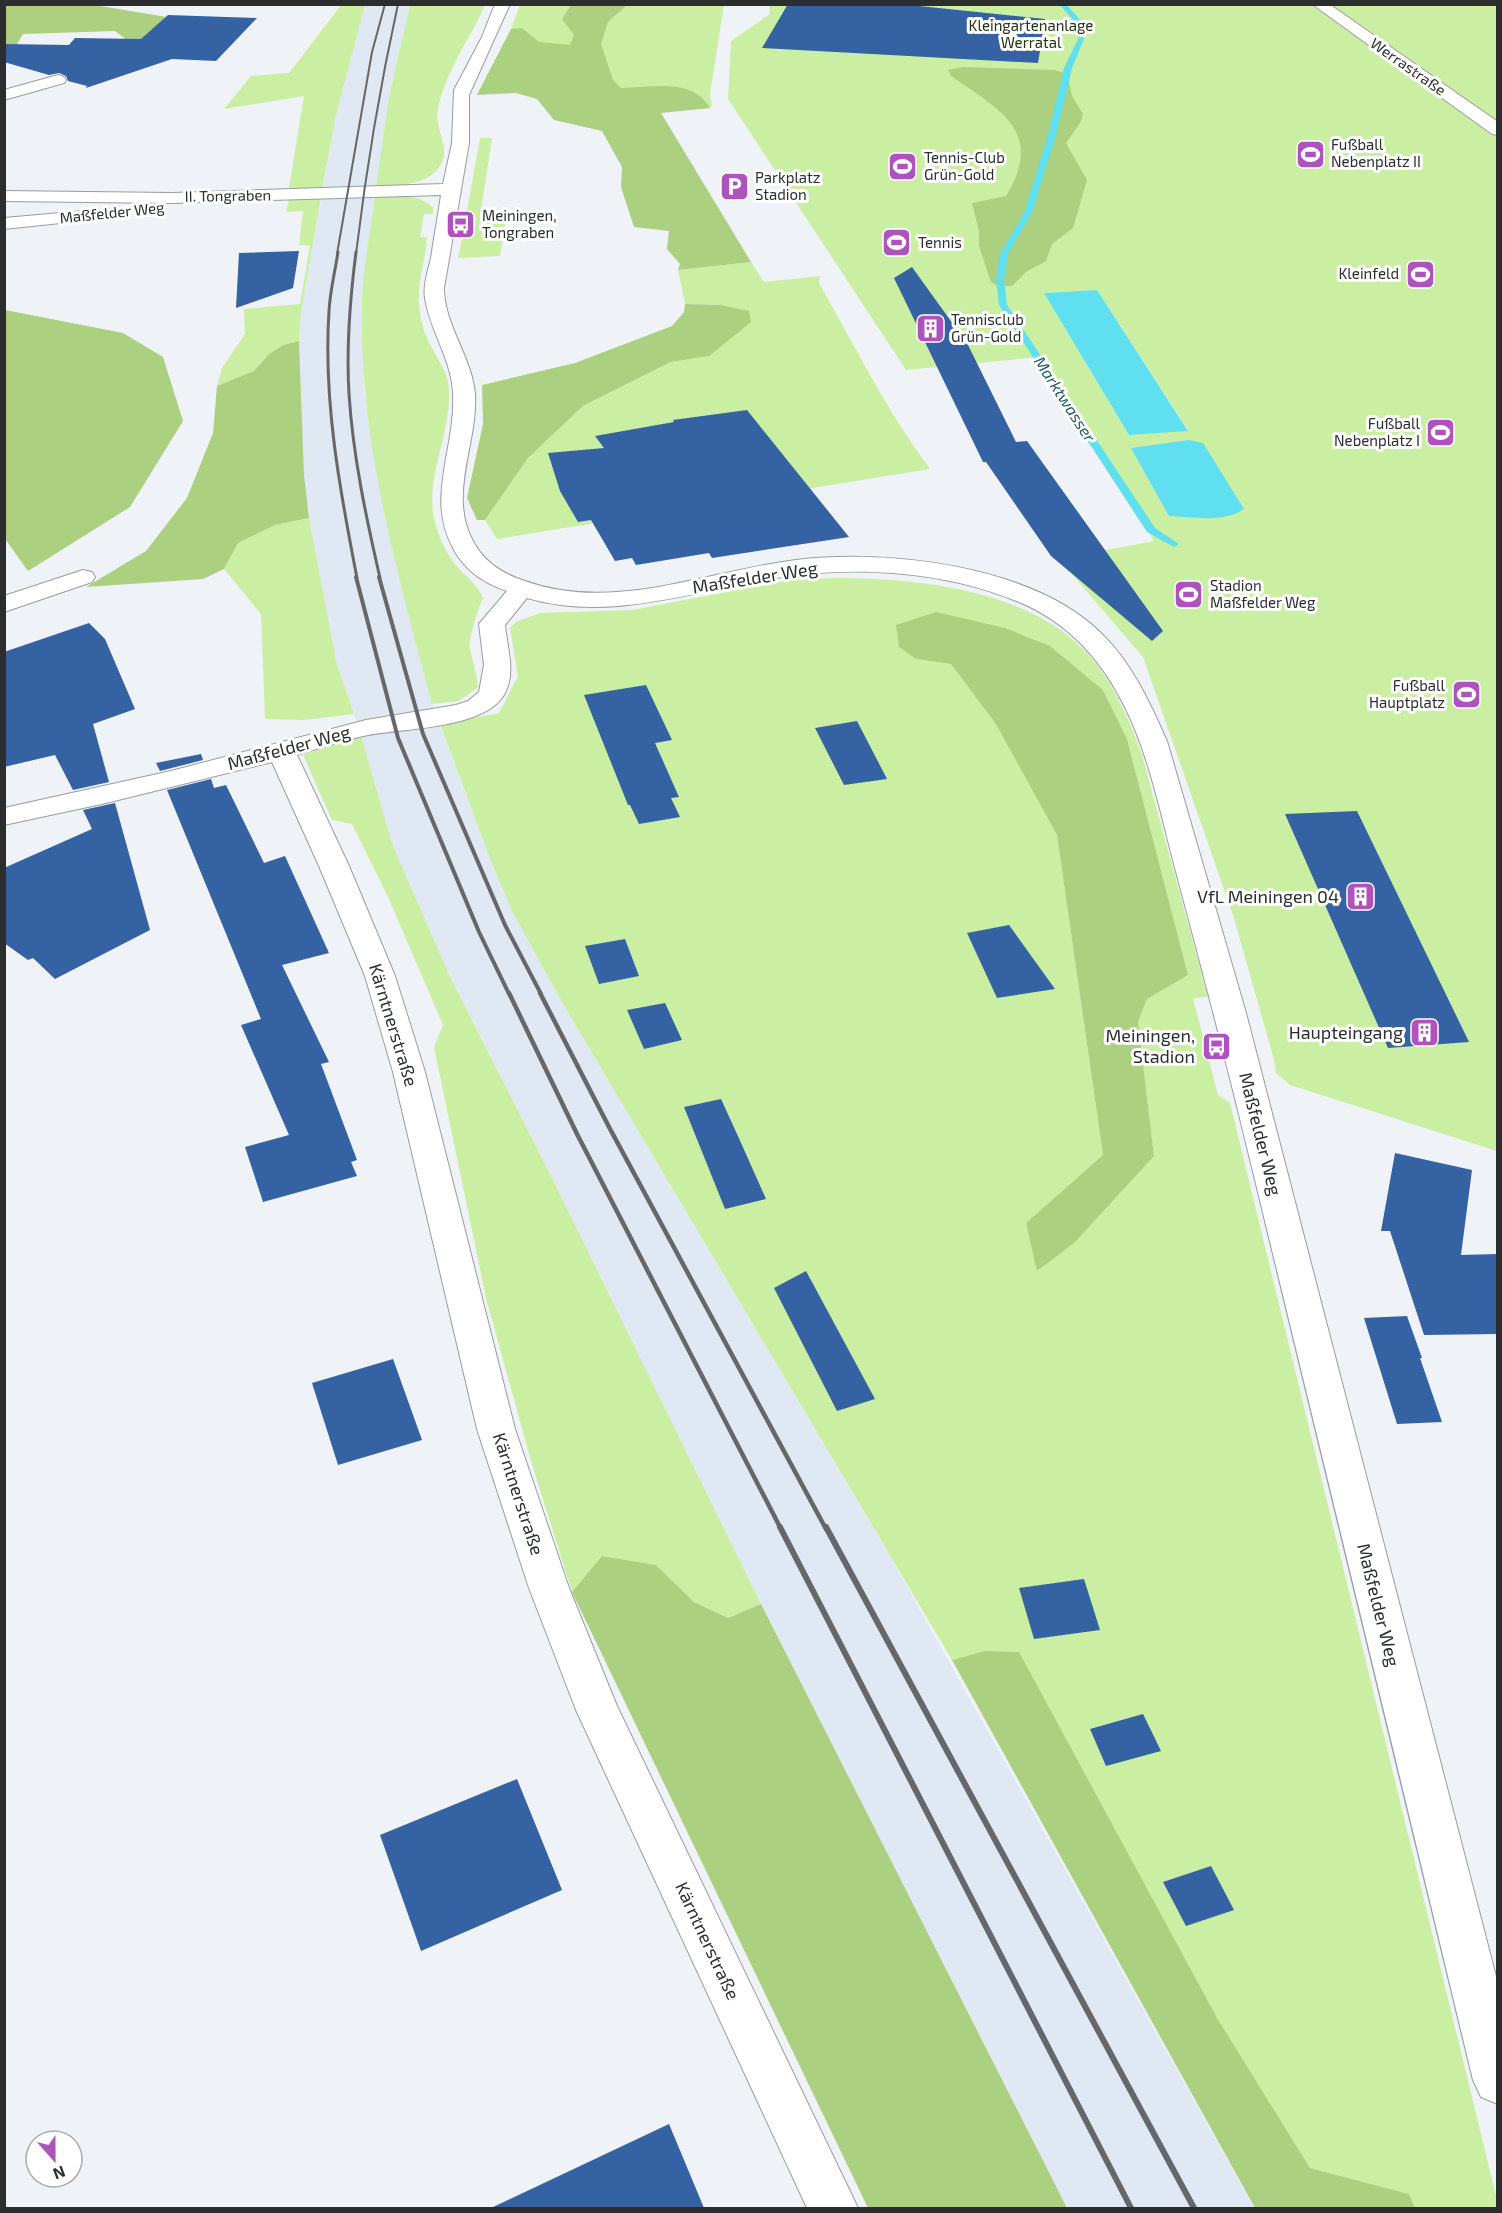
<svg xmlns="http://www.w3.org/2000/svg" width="1502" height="2213" viewBox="0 0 1502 2213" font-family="'Exo 2',sans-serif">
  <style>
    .built { fill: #e0e8f3 }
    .green { fill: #caefa3; fill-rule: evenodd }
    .forest { fill: #aad080 }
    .water { fill: #5fdfef }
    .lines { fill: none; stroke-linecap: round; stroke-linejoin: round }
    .stream { fill: #5fdfef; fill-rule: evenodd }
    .building { fill: #3562a2 }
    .minor-casing { stroke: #999ca0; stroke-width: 2 }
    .minor { fill: #fff; fill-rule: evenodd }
    .rail-far4 { stroke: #66676a; stroke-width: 2 }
    .rail-far3 { stroke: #66676a; stroke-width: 3 }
    .rail-far2 { stroke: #66676a; stroke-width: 4 }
    .rail-far1 { stroke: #66676a; stroke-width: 4.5 }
    .rail { stroke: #66676a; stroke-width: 6 }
    .labels { text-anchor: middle; stroke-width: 6; stroke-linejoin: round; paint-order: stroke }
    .far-park-label { font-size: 15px; fill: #253413; stroke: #fff }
    .far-street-label { font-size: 15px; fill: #2c2d2f; stroke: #fff }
    .far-poi-label { font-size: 15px; fill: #2c2d2f; stroke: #fff; text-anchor: start }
    .far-water-label { font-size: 16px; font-style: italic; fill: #22585f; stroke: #fff }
    .street-label { font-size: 18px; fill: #2c2d2f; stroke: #fff }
    .poi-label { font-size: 18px; fill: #2c2d2f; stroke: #fff; text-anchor: end }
  </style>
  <rect width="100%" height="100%" fill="#eff3f7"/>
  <polygon class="built" points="365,5 410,5 389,97 362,300 364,392 375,461 396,567 432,704 492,864 513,913 563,1004 891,1558 1254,2208 1067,2208 761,1604 551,1176 451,979 393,846 361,736 337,665 309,518 304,475 299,341 301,312 337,111"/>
  <g class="green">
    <polygon points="340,5 365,5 337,111 322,190 296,191 289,188 304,96 224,109 251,76 289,73 339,8"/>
    <path d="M410,5H485C470,39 445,72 438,109C433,130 455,150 437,170C424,185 395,186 376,187L389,97Z"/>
    <polygon points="520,5 724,5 710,94 712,105 710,108 554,120 531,84 477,95 511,29"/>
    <path d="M769,5H1497V1151L1290,1085L1276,1073L1274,1060L1233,915L1143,657L1059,559L1154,541L1102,450L1040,357L906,370L728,99L731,41L770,14ZM1097,290L1188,430L1129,435L1044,293Z"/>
    <polygon points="480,138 492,138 481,210 506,218 500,256 458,258 463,234 474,234 476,217 466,216"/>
    <path d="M375,197C394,196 418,193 433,207V214H424L420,237H427C425,270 413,286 422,323C426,344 443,362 448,381C449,387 449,394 449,400C448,442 423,483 436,526C440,540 450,560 460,570C469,579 478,586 483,598C478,608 468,640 470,649C473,663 477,674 478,687L459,701L432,704C397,572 358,438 362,301C363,266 371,231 375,197Z"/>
    <polygon points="321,198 301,312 299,341 283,345 269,354 254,371 217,386 222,368 245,334 244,309 300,304 310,245 299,245 303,211 286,212 289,200"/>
    <path d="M751,262L764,282L820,276L819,283C854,345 887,411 930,469L497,539L485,520L528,458L583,406L671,362L709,356L720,305L685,304L678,270Z"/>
    <polygon points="309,518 337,665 354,714 304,720 265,719 261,614 224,569 238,543 275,525"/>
    <path d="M835,578C915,578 1026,589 1085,651C1112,679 1129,719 1142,755L1208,997L1193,998L1218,1095L1230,1103L1497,2200V2208H1415L1409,2194L1310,2168L985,1651L952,1660L563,1004L513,913L492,864L440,724L499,713L518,676L510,628L516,622L540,613L632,610L791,580ZM1050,646L1103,690L1127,739L1188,975L1147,999L1138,1022L1154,1156L1038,1271L1026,1223L1103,1155L1057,835L996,723L951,664L916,659Z"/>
    <polygon points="361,736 393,846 451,979 551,1176 761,1604 728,1618 694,1602 656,1565 602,1556 572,1592 531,1461 486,1298 434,1047 443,1025 388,897 352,824 332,820 303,755"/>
  </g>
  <g class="forest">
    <polygon points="5,5 94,5 167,17 145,40 127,40 115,31 23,34 9,58 5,58"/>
    <path d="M571,5H627L608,22L601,44L613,80L621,88C652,88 692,77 710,108L661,113L751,262L678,270L680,264L667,249L669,231L634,227L621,187L622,167L602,131L554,120L537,99L516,93L477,95L511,29L522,28L539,42L570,45L574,35L562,19Z"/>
    <path d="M963,67L1055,70L1067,74L1072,96L1083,114L1080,123L1066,143L1087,180L1073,228L1052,244L1046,261L1026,272L1012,286H998L991,282L979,246V231L972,203L1006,196C1046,131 998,109 951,76L948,70Z"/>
    <polygon points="685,304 720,305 749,311 751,322 709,356 671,362 583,406 528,458 485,520 477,520 467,498 483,424 482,385 575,363 672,326 684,312"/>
    <polygon points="5,310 123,333 163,357 183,421 130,507 28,571 5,539"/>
    <polygon points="299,341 304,475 309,518 275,525 238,543 224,569 203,579 86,587 146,551 187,498 213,433 217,386 254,371 269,354 283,345"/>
    <polygon points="936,612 1005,628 1050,646 1103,690 1127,739 1188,975 1147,999 1138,1022 1154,1156 1074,1243 1037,1271 1026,1223 1103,1155 1057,835 996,724 951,664 916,659 899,647 896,625"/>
    <polygon points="602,1556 656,1565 694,1602 728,1618 761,1604 1067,2208 868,2208 572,1592"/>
    <polygon points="985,1651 1019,1652 1217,2018 1310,2168 1409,2194 1415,2208 1255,2208 952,1660"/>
  </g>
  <g class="water">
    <polygon points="1097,290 1188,431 1129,435 1044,293"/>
    <path d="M1189,440L1203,443L1244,509C1224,523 1193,517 1169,516L1131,448Z"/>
  </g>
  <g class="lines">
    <polygon class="stream" points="1059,4 1066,4 1081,21 1084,39 1072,68 1056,135 1032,213 1008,254 1004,280 1007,305 1155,528 1179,544 1174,547 1147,532 999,305 996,280 1000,254 1024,213 1048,135 1064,68 1078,39 1075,22"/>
  </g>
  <g class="building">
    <polygon points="788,4 900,4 1045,19 1038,63 762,48"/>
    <polygon points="168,15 257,18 216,61 172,59 86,88 87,86 68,81 66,76 59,73 49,75 4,62 4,44 69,45 75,38 141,39"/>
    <polygon points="299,251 293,288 236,308 239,253"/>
    <polygon points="912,267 968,345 1016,442 1027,441 1163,631 1152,641 1051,556 986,462 983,462 894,278"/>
    <polygon points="747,410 849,537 712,558 709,553 636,565 632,558 615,561 591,520 578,522 560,491 548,453 604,448 595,436 674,422 673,420"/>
    <polygon points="89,623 105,639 135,709 93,724 109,782 73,790 55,755 4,767 4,652"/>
    <polygon points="646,685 672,740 655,743 679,797 671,798 680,817 639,824 630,805 628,805 584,695"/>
    <polygon points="857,721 887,779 844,785 815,728"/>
    <polygon points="201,754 203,760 160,771 156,763"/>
    <polygon points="211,779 214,788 226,785 264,863 285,856 329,953 282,965 329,1062 321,1064 357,1160 351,1162 357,1176 263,1202 245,1147 289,1135 241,1025 261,1019 167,790"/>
    <polygon points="115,803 150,930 55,979 33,958 28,960 4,943 4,868 92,829 83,810"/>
    <polygon points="1357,811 1469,1042 1388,1048 1285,814"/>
    <polygon points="1009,925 1055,989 997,998 967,933"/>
    <polygon points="625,939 639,976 599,984 585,946"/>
    <polygon points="665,1003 682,1040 644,1049 627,1010"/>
    <polygon points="721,1099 737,1134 766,1199 725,1209 684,1107"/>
    <polygon points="1395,1153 1472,1170 1461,1255 1497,1254 1497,1334 1424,1335 1390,1231 1381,1231"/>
    <polygon points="806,1271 875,1399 837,1411 774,1288"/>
    <polygon points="1407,1316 1422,1358 1420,1358 1442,1422 1397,1424 1364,1318"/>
    <polygon points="393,1359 422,1440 338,1465 312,1383"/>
    <polygon points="1084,1579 1100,1630 1034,1639 1019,1588"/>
    <polygon points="1143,1714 1161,1751 1106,1766 1090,1729"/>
    <polygon points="517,1779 562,1890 421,1951 380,1835"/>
    <polygon points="1211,1866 1234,1910 1186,1926 1163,1882"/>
    <polygon points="669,2124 704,2208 491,2208"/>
  </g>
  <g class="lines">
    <defs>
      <g id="minor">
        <path d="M495,4H510L469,95V143L444,288C444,325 472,357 475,394C478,441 450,490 470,535C481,560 500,573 525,581C614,613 706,571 796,560C888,549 1032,565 1101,633C1132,663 1150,703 1167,741L1246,1013L1498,1984V2104L1481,2097L1473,2080C1401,1780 1328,1480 1255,1180C1230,1076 1203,972 1175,868C1161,815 1150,759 1126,709C1102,660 1069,623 1019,602C940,569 846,565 763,580C685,594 606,621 527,598L505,625C507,647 516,672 505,693C487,729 404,728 368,735C344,740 320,748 297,755L349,866L395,976L425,1072L515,1429L569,1588L617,1706L858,2208H807L576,1710L529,1588L477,1429L393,1072L365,976L319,866L272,762L106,803L4,825V808L171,771L366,720L456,705L468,701L479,692L484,665L479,624L507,591C483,583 463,569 452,546C426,496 456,447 453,394C452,360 430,331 425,298C423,285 428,271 431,258C434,237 438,216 441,195L172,203L4,201V191L172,193L443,184L452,143L454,90L482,37Z"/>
        <polygon points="1312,4 1329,4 1498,122 1498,135 1492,134"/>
        <polygon points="58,75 64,77 66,80 64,83 4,100 4,90"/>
        <polygon points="83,211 89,212 92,216 89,220 4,229 4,218"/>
        <polygon points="83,570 92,572 95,577 92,582 4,612 4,596"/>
      </g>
    </defs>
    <use href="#minor" class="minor-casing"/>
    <use href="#minor" class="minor"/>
    <g class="rail-far4">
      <polyline points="337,254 372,52 385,4"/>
      <path d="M356,254C366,170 380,86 398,4"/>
    </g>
    <g class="rail-far3">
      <path d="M338,252C335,272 330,291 329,311C323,400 340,491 357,578"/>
      <path d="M356,252C350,299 346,346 349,394C353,456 366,517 380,578"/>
    </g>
    <g class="rail-far2">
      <polyline points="356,577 398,738 479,932 509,994"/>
      <polyline points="379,577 423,734 505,925 541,994"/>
    </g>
    <g class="rail-far1">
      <polyline points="509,993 577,1134 781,1529"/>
      <polyline points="540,993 609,1127 826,1529"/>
    </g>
    <g class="rail">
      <polyline points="780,1527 1131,2208"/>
      <polyline points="826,1527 1194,2208"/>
    </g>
  </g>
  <defs>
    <symbol id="stadium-square" viewBox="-11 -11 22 22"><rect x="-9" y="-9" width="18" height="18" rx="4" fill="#ae52bd" stroke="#fff"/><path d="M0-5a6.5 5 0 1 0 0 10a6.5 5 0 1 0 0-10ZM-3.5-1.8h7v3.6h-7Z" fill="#fff"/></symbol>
    <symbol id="parking-square" viewBox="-11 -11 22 22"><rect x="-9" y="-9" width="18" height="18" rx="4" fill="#ae52bd" stroke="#fff"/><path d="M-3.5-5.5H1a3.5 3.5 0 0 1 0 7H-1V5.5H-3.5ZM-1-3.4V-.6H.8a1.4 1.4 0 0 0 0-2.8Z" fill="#fff"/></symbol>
    <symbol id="bus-square" viewBox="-11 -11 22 22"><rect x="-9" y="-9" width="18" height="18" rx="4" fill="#ae52bd" stroke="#fff"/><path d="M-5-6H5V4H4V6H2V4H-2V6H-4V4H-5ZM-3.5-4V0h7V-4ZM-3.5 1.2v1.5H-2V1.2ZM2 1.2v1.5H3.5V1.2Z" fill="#fff"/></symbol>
    <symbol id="building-square" viewBox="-11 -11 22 22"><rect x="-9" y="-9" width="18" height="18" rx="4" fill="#ae52bd" stroke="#fff"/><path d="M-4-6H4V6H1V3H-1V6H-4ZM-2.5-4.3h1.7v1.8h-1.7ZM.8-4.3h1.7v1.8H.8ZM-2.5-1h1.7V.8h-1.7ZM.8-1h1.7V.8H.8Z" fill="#fff"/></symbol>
  </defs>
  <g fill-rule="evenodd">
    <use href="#stadium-square" x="1294" y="138" width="33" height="33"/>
    <use href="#stadium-square" x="886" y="150" width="33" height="33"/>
    <use href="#parking-square" x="718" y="170" width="33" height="33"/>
    <use href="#bus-square" x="444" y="208" width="33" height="33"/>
    <use href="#stadium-square" x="880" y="226" width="33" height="33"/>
    <use href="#stadium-square" x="1404" y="258" width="33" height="33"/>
    <use href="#building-square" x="914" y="312" width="33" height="33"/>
    <use href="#stadium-square" x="1424" y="416" width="33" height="33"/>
    <use href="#stadium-square" x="1172" y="578" width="33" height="33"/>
    <use href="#stadium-square" x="1450" y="678" width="33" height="33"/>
    <use href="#building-square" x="1344" y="880" width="33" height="33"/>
    <use href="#building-square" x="1408" y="1016" width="33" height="33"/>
    <use href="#bus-square" x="1200" y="1030" width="33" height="33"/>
  </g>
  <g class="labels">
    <g class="far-park-label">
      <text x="1031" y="31">Kleingartenanlage<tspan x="1031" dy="17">Werratal</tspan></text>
    </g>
    <g class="far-street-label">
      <text transform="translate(1408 67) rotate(35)" y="5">Werrastraße</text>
      <text transform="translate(228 196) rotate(-1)" y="5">II. Tongraben</text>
      <text transform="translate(112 213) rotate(-6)" y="5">Maßfelder Weg</text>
    </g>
    <g class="far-poi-label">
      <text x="1331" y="150">Fußball<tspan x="1331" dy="17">Nebenplatz II</tspan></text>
      <text x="924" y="163">Tennis-Club<tspan x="924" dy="17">Grün-Gold</tspan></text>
      <text x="755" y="183">Parkplatz<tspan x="755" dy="17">Stadion</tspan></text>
      <text x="482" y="221">Meiningen,<tspan x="482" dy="17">Tongraben</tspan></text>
      <text x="918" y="248">Tennis</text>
      <text x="1399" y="279" text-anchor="end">Kleinfeld</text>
      <text x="951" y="325">Tennisclub<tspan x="951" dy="17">Grün-Gold</tspan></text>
      <text x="1420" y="429" text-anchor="end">Fußball<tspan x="1420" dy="17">Nebenplatz I</tspan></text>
      <text x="1210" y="591">Stadion<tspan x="1210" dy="17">Maßfelder Weg</tspan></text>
      <text x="1445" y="691" text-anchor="end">Fußball<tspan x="1445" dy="17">Hauptplatz</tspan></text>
    </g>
    <g class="far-water-label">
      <text transform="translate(1065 399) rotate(57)" y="6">Marktwasser</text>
    </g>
    <g class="street-label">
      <text transform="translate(755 578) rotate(-9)" y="6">Maßfelder Weg</text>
      <text transform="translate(289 748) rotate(-15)" y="6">Maßfelder Weg</text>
      <text transform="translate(393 1025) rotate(73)" y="6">Kärntnerstraße</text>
      <text transform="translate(1260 1134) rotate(76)" y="6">Maßfelder Weg</text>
      <text transform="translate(518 1494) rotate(72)" y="6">Kärntnerstraße</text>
      <text transform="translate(1378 1605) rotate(76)" y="6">Maßfelder Weg</text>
      <text transform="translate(707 1941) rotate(65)" y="6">Kärntnerstraße</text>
    </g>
    <g class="poi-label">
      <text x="1339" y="903">VfL Meiningen 04</text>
      <text x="1403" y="1039">Haupteingang</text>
      <text x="1195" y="1042">Meiningen,<tspan x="1195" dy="21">Stadion</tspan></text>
    </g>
  </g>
  <rect width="1502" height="2213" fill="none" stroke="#2c2d2f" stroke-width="12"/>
  <g transform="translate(54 2159) rotate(159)"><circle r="28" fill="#ffffff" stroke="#ababac" stroke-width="1.5"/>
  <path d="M0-4.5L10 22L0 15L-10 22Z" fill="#ae52bd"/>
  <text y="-9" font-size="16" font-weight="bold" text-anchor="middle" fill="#2c2d2f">N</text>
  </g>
</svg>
